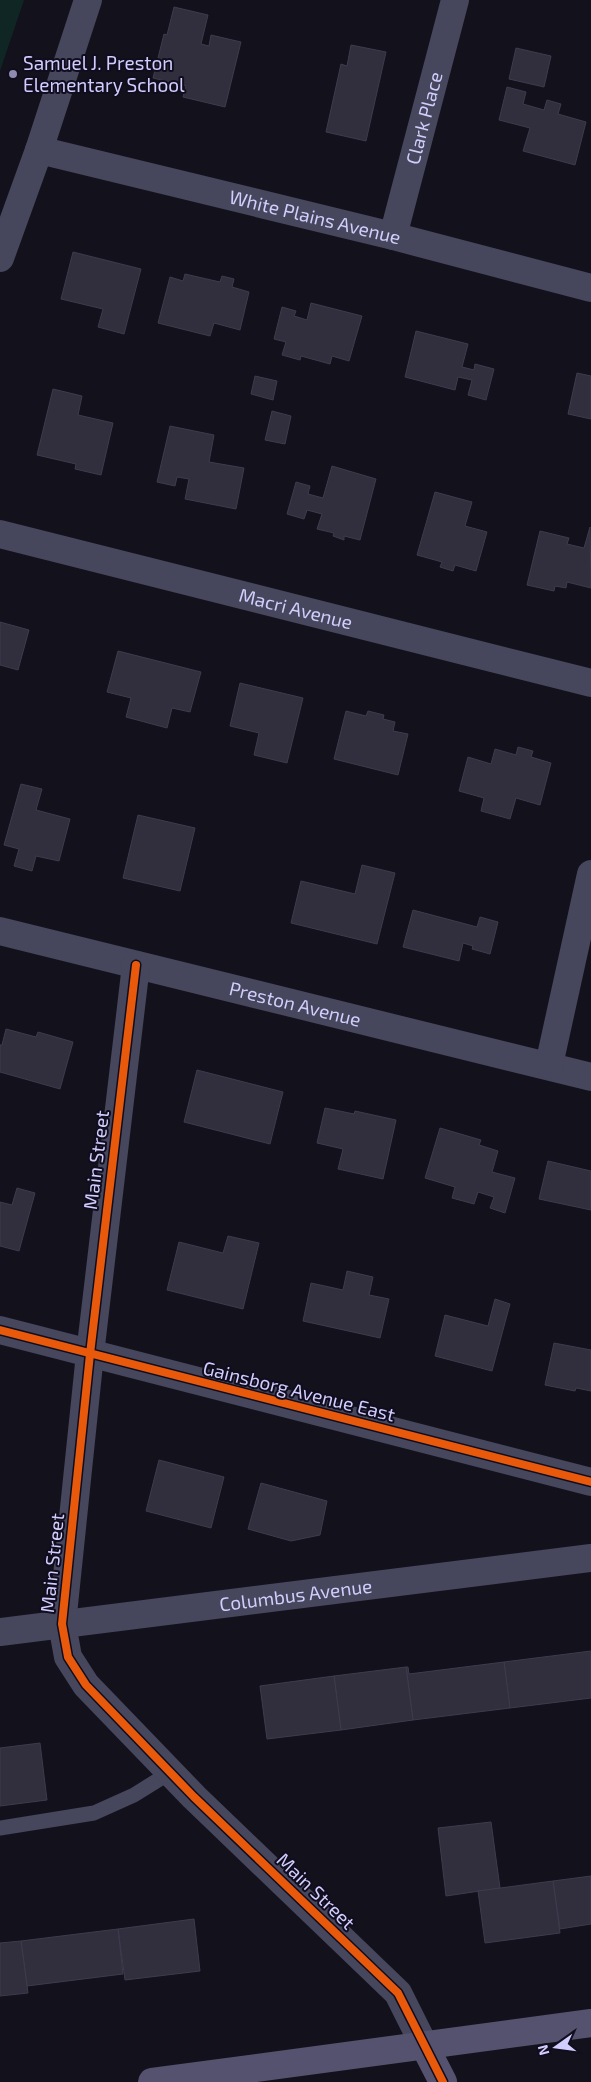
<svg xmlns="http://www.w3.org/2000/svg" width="591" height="2082" viewBox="0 0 591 2082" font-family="'Exo 2',sans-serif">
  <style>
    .green { fill: #102625 }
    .building { fill: #312f3d; stroke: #3e3b4e }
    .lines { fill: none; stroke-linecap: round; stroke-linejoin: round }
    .lane { stroke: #46465c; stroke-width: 15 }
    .street { stroke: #46465c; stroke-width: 28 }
    .secondary { stroke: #54526e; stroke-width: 28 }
    .cycleway-casing { stroke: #100d1f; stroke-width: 11 }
    .cycleway { stroke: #e8590c; stroke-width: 8 }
    .poi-dot { fill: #8e8bae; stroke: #100d1f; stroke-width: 2 }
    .labels { text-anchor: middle; stroke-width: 4; stroke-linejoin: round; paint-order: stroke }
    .poi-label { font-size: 19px; fill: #d1cdfd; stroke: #100d1f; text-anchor: start }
    .street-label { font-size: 19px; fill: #d1cdfd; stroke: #100d1f }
  </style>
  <rect width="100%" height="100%" fill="#13111b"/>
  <polygon class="green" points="0,0 24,0 0,71"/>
  <g class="building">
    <polygon points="174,7 208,15 201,44 209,46 211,35 241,42 225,107 183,97 186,86 153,78 164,34 167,35"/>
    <polygon points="351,45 386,52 366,141 326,132 341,64 347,66"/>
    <polygon points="516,48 551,56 544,87 509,79"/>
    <polygon points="507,87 526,92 523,104 544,110 547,100 561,104 558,114 586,122 575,165 523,151 530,128 499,120"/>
    <polygon points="73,252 141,269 124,334 98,327 103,309 61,299"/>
    <polygon points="185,274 220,282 222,276 234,279 232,287 249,292 240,330 214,323 210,336 158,323 170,277 183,281"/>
    <polygon points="311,303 362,316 349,361 332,356 330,364 301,356 300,360 282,355 286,342 274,339 282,307 296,311 294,316 307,320"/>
    <polygon points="416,331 468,344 462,367 474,370 475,364 494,369 486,400 468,395 472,380 458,377 455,390 405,377"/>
    <polygon points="577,373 591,376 591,419 568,414"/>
    <polygon points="255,376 277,381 273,400 251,394"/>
    <polygon points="53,389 82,396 78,415 113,423 101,475 75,469 76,464 37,455"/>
    <polygon points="272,411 291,416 285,444 265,440"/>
    <polygon points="170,426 214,435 209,462 244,468 236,509 185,499 189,479 177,477 175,486 157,482"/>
    <polygon points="332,466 376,479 360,540 344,536 344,540 333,536 334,533 317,529 322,514 307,510 304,519 287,514 296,482 310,486 308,494 323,498"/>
    <polygon points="435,492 472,502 465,526 487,532 476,571 455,565 453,571 440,567 442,562 417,555"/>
    <polygon points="590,527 591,588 567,582 566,588 555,586 554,591 527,585 540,531 569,538 567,544 584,548"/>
    <polygon points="0,622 29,630 18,670 0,665"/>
    <polygon points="118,651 201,672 190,712 172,708 167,728 126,717 131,698 107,692"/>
    <polygon points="240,683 303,698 287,763 254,755 259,733 230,726"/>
    <polygon points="346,711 366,716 368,711 384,715 383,719 395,722 393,731 408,734 398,775 334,759"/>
    <polygon points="518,747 533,751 531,757 551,763 540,805 516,798 510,819 481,811 484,798 459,791 468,757 491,764 495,749 516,755"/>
    <polygon points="21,784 42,789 36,810 70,819 59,861 36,856 32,871 14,866 19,849 4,845"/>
    <polygon points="138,815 195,828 180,891 123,878"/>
    <polygon points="362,865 395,873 377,944 291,923 301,881 355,894"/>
    <polygon points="413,910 477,927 480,917 498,922 490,954 472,949 473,946 463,943 459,961 403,947"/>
    <polygon points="6,1029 36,1037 38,1032 73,1042 60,1089 0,1072 0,1045 2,1045"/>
    <polygon points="197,1070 283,1092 270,1144 184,1122"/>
    <polygon points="325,1108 354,1114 355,1111 396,1120 383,1179 338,1169 343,1149 317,1143"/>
    <polygon points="440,1128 481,1140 479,1145 498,1151 492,1172 515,1178 505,1213 490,1208 494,1197 478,1192 474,1204 452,1198 455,1187 425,1178"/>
    <polygon points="548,1161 591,1171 591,1210 539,1199"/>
    <polygon points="17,1188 35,1193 19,1251 0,1246 0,1202 12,1205"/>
    <polygon points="228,1236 259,1243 243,1309 167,1290 179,1242 223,1253"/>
    <polygon points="347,1271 373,1277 369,1295 389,1299 380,1338 303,1321 311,1283 343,1290"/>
    <polygon points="495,1299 510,1304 492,1371 435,1356 445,1315 488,1326"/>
    <polygon points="554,1343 591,1350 591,1391 576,1388 575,1391 545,1385"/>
    <polygon points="159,1460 224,1477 211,1528 146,1511"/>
    <polygon points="261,1483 327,1501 320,1535 291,1541 248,1529"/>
    <polygon points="591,1651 591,1698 510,1708 504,1662"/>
    <polygon points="504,1662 510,1708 413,1720 406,1667 408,1667 409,1674"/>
    <polygon points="406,1667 413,1720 341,1730 334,1676"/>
    <polygon points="334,1676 341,1730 267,1739 260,1686"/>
    <polygon points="40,1743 47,1800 0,1806 0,1748"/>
    <polygon points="491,1822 500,1888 446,1896 438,1828"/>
    <polygon points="591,1876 591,1924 560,1929 553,1881"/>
    <polygon points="553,1881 560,1933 485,1943 478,1891"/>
    <polygon points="194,1919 200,1971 125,1980 118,1929"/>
    <polygon points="118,1929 123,1974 27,1986 21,1941"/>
    <polygon points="21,1941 28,1993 0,1996 0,1943"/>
  </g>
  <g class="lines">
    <polyline class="lane" points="0,1828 94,1813 134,1795 171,1772"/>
    <g class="street">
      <path id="s1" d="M39,150L393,236L591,288"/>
      <path id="s2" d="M393,236L455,0"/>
      <polyline points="0,258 39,150 88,0"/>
      <path id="s3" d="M0,534L591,683"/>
      <path id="s4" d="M0,931L591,1077"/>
      <polyline points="136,965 90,1354 62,1624 68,1657 86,1685 194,1797 398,1993 424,2045"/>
      <polyline points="549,1065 591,874"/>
      <polyline points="0,1330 591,1482"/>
      <path id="s5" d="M0,1632L591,1558"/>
    </g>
    <g class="secondary">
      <polyline points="424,2045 443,2082"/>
      <polyline points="152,2082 591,2023"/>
    </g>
    <defs>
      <g id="cycleway">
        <polyline points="136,965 90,1354 62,1624 68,1657 86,1685 194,1797 398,1993 443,2082"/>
        <polyline points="0,1330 591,1482"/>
      </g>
    </defs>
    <use href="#cycleway" class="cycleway-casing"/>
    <use href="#cycleway" class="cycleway"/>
  </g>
  <circle class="poi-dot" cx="13" cy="74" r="5"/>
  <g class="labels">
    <g class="poi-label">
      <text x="23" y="70">Samuel J. Preston<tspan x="23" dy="22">Elementary School</tspan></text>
    </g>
    <g class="street-label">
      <text dy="7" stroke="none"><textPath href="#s2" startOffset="122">Clark Place</textPath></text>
      <text dy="7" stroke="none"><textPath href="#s1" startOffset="284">White Plains Avenue</textPath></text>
      <text dy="7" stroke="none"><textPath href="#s3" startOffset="305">Macri Avenue</textPath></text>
      <text dy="7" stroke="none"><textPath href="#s4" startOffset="304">Preston Avenue</textPath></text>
      <text transform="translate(96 1160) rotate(-83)" y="7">Main Street</text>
      <text transform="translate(299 1391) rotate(14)" y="7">Gainsborg Avenue East</text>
      <text transform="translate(52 1563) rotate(-84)" y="7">Main Street</text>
      <text dy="7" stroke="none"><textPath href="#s5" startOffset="298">Columbus Avenue</textPath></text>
      <text transform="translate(316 1891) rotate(44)" y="7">Main Street</text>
    </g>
  </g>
  <g transform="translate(556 2047) rotate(256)" stroke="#100d1f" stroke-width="4" paint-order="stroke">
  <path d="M0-4L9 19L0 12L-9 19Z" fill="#d1cdfd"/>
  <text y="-8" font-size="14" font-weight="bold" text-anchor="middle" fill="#d1cdfd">N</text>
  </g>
</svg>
